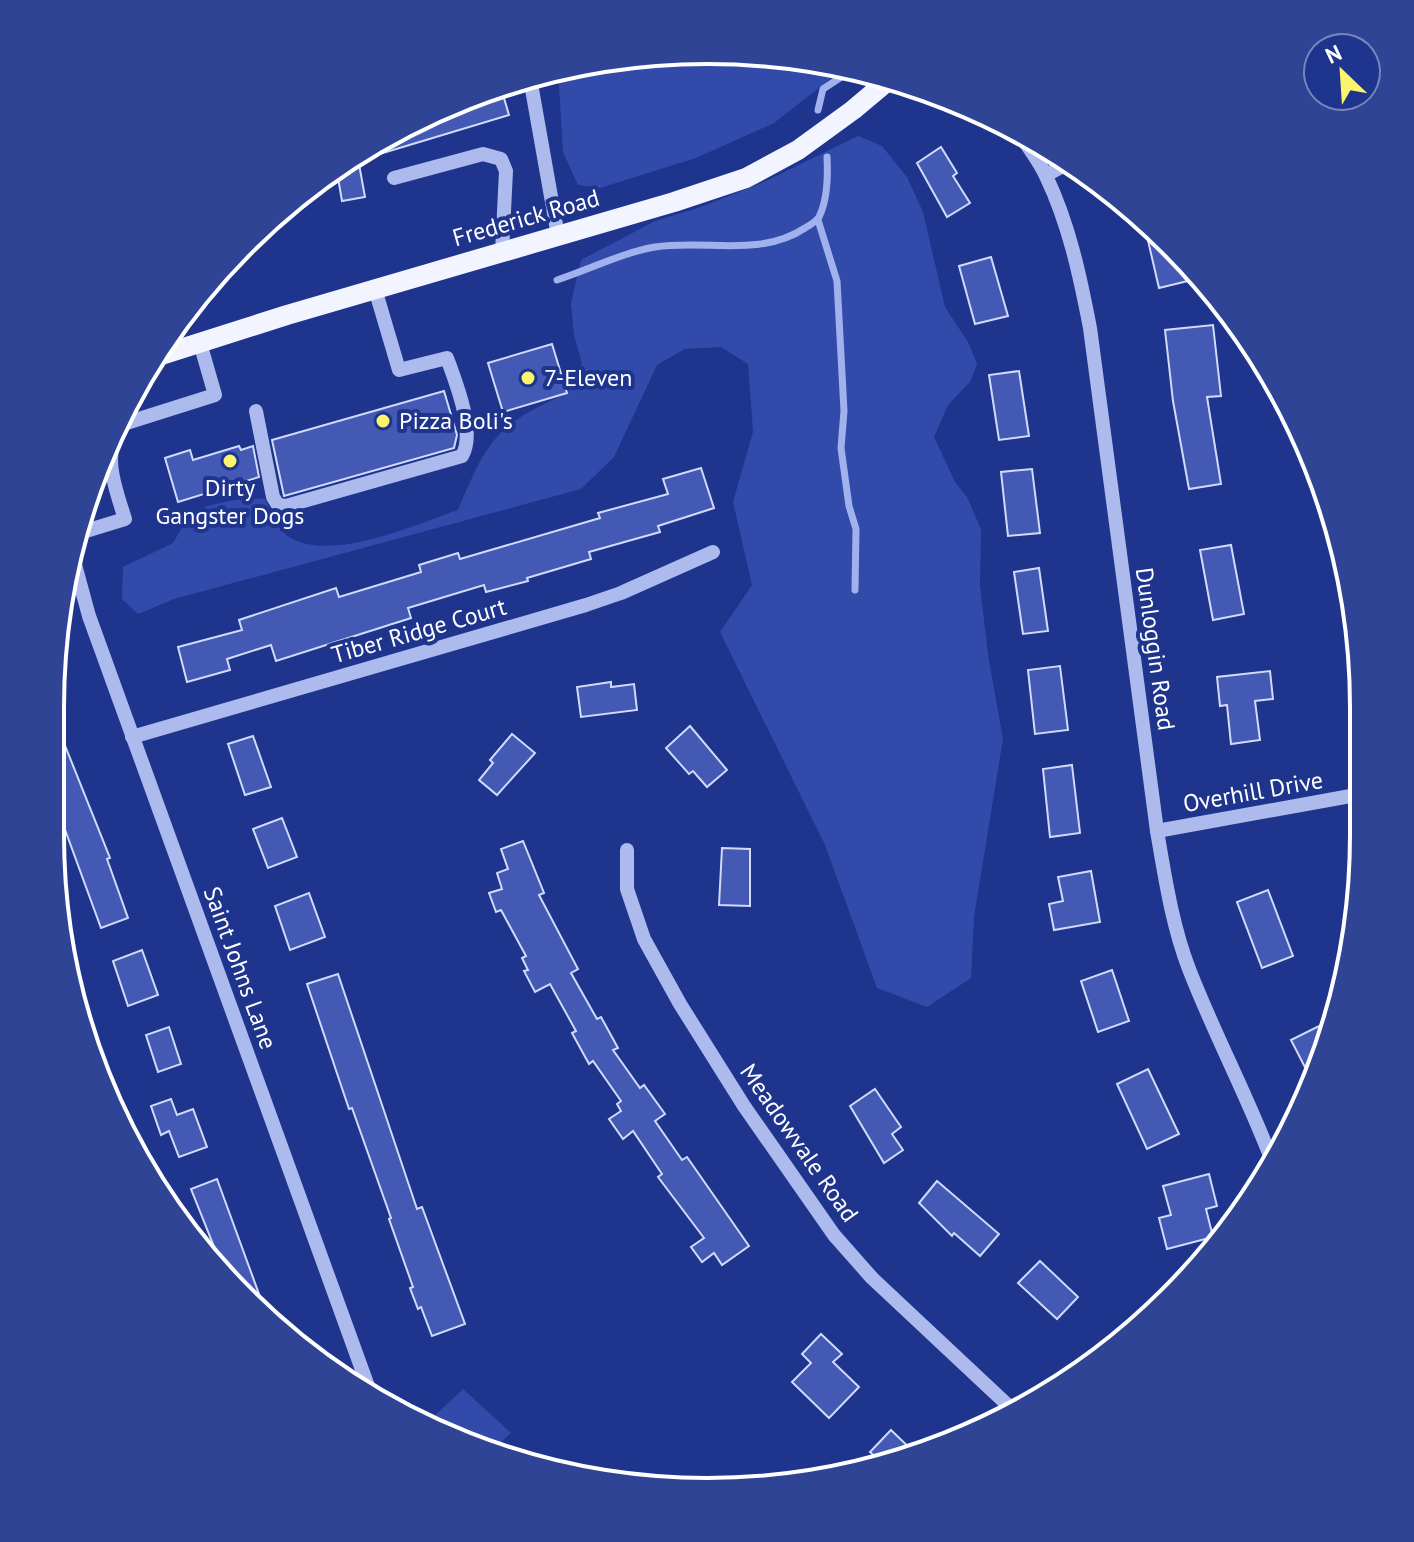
<svg xmlns="http://www.w3.org/2000/svg" width="1414" height="1542" viewBox="0 0 1414 1542" font-family="'PT Sans',sans-serif">
  <style>
    .green { fill: #324bab }
    .lines { fill: none; stroke-linecap: round; stroke-linejoin: round }
    .stream { stroke: #a0b1ee; stroke-width: 7 }
    .building { fill: #4359b3; stroke: #d2daf9; stroke-width: 2 }
    .minor { stroke: #acbaed; stroke-width: 14 }
    .major { stroke: #f2f4ff; stroke-width: 20 }
    .poi-dot { fill: #fbf46c; stroke: #1e348d; stroke-width: 3 }
    .labels { text-anchor: middle; stroke-width: 8; stroke-linejoin: round; paint-order: stroke }
    .street-label { font-size: 24px; fill: #fff; stroke: #1e348d }
    .poi-label { font-size: 24px; fill: #fff; stroke: #1e348d; text-anchor: start }
    .rim { fill: none; stroke: #fff; stroke-width: 4 }
  </style>
  <rect width="100%" height="100%" fill="#1e348d"/>
  <g class="green">
    <polygon points="707,50 836,63 847,66 774,123 696,158 600,188 578,185 563,152 558,69 579,63"/>
    <path d="M858,136L882,146L907,177L923,212L945,307L968,342L977,364L970,382L948,405L934,437L955,482L967,497L981,529L980,585L988,655L1003,739L974,917L971,978L927,1007L877,988L825,845L720,632L752,585L733,502L753,432L748,364L721,347L685,349L657,365L614,457L581,489L174,599L138,614L122,599L123,567L173,543L187,519L207,506L243,498L265,499C270,509 275,525 283,532C320,568 417,524 458,510C486,443 496,423 567,394L582,364L574,335L571,303L581,260L655,221L698,208L764,182Z"/>
    <polygon points="463,1389 511,1433 491,1451 426,1424"/>
  </g>
  <g class="lines">
    <g class="stream">
      <polyline points="818,110 823,89 855,68"/>
      <polyline points="818,220 837,281 844,411 841,448 849,506 856,529 855,590"/>
      <path d="M557,280C588,270 624,252 655,247C705,239 760,258 805,228C810,225 816,222 819,217C828,199 828,176 827,157"/>
    </g>
  </g>
  <g class="building">
    <polygon points="501,88 509,115 363,159 360,151 448,104"/>
    <polygon points="941,147 957,173 953,176 970,203 947,217 917,163"/>
    <polygon points="357,153 365,197 342,201 336,166"/>
    <polygon points="1143,219 1172,243 1188,263 1192,280 1159,288"/>
    <polygon points="991,257 1008,316 975,324 959,266"/>
    <polygon points="1213,325 1221,396 1207,397 1221,484 1189,489 1173,401 1165,330"/>
    <polygon points="552,344 567,393 503,412 488,363"/>
    <polygon points="1019,371 1029,436 999,440 989,375"/>
    <polygon points="444,391 457,435 454,448 284,496 272,440"/>
    <polygon points="239,446 241,450 253,446 259,477 178,502 165,458 190,450 193,460"/>
    <polygon points="701,468 714,508 658,526 660,532 589,552 591,559 527,578 528,581 486,592 484,585 408,608 411,618 276,661 271,645 227,659 230,670 187,682 178,647 242,630 239,620 336,588 339,597 421,572 419,565 458,553 460,559 600,518 598,513 668,494 663,479"/>
    <polygon points="1032,469 1040,533 1008,536 1001,472"/>
    <polygon points="1231,545 1244,614 1213,620 1200,550"/>
    <polygon points="1039,568 1048,631 1023,634 1014,572"/>
    <polygon points="1060,666 1068,730 1035,734 1028,670"/>
    <polygon points="1270,671 1273,699 1255,701 1260,740 1231,744 1227,705 1220,706 1217,677"/>
    <polygon points="611,682 611,687 634,684 637,710 581,717 577,687"/>
    <polygon points="56,723 110,858 107,859 128,918 101,928 52,794"/>
    <polygon points="690,726 727,770 707,787 693,771 689,774 666,748"/>
    <polygon points="512,734 535,753 497,795 479,780 493,763 490,760"/>
    <polygon points="253,736 271,787 245,795 228,744"/>
    <polygon points="1072,765 1080,833 1050,837 1043,769"/>
    <polygon points="282,818 297,857 268,868 253,829"/>
    <polygon points="523,841 544,893 539,895 578,969 571,973 597,1019 601,1017 618,1048 613,1050 640,1088 644,1085 665,1114 655,1121 682,1160 687,1157 749,1246 722,1265 714,1253 702,1262 691,1247 704,1238 658,1177 662,1174 633,1131 623,1139 609,1119 621,1111 617,1104 621,1101 593,1061 589,1064 572,1033 576,1031 550,984 535,992 524,971 528,970 522,958 526,956 501,910 496,912 489,893 502,889 497,873 508,869 501,849"/>
    <polygon points="722,848 750,849 750,906 719,905"/>
    <polygon points="1091,871 1100,922 1054,930 1049,904 1063,901 1058,877"/>
    <polygon points="1268,890 1293,956 1262,968 1237,902"/>
    <polygon points="309,893 325,937 290,950 275,906"/>
    <polygon points="142,950 158,995 128,1006 113,961"/>
    <polygon points="1112,970 1129,1021 1098,1032 1081,981"/>
    <polygon points="338,974 417,1209 422,1207 465,1324 432,1336 421,1307 418,1309 410,1288 413,1287 389,1219 391,1218 352,1108 349,1109 307,984"/>
    <polygon points="1323,1024 1331,1040 1313,1083 1291,1040"/>
    <polygon points="169,1027 181,1064 158,1072 146,1035"/>
    <polygon points="1148,1069 1179,1134 1147,1149 1117,1084"/>
    <polygon points="875,1089 901,1127 892,1134 903,1150 884,1163 850,1106"/>
    <polygon points="171,1099 177,1115 193,1109 207,1147 179,1157 169,1131 161,1135 151,1106"/>
    <polygon points="1209,1174 1217,1206 1206,1209 1213,1237 1167,1249 1159,1218 1171,1215 1163,1186"/>
    <polygon points="217,1179 259,1294 246,1299 227,1279 191,1189"/>
    <polygon points="937,1181 999,1234 980,1256 954,1233 952,1236 919,1203"/>
    <polygon points="1040,1261 1078,1297 1057,1319 1018,1283"/>
    <polygon points="821,1334 842,1354 833,1362 859,1387 829,1418 792,1382 811,1363 802,1354"/>
    <polygon points="891,1430 917,1455 884,1465 870,1452"/>
  </g>
  <g class="lines">
    <g class="minor">
      <polyline points="530,78 558,236"/>
      <path d="M1019,133C1028,147 1039,161 1046,176C1069,224 1080,276 1090,328L1157,831C1165,877 1172,925 1189,969C1215,1036 1249,1099 1274,1166"/>
      <polyline points="1046,175 1072,161"/>
      <polyline points="394,178 483,154 501,159 506,171 502,252"/>
      <path d="M256,411L273,497L278,505L286,506L462,456C476,432 456,383 447,358L399,370L375,289"/>
      <path d="M76,534L125,519C115,487 102,456 120,425L215,395L200,343"/>
      <polyline points="71,550 89,616 373,1400"/>
      <polyline points="132,737 586,605 621,593 713,552"/>
      <polyline points="1157,831 1356,795"/>
      <polyline points="627,850 627,889 644,939 680,1004 744,1106 834,1235 872,1278 1015,1412"/>
    </g>
    <polyline class="major" points="152,358 287,315 674,202 746,178 798,150 853,110 890,79"/>
  </g>
  <g class="poi-dot">
    <circle cx="528" cy="378" r="8"/>
    <circle cx="383" cy="421" r="8"/>
    <circle cx="230" cy="461" r="8"/>
  </g>
  <g class="labels">
    <g class="street-label">
      <text transform="translate(526 218) rotate(-16)" y="8">Frederick Road</text>
      <text transform="translate(419 631) rotate(-16)" y="8">Tiber Ridge Court</text>
      <text transform="translate(1155 649) rotate(82)" y="8">Dunloggin Road</text>
      <text transform="translate(1253 792) rotate(-10)" y="8">Overhill Drive</text>
      <text transform="translate(240 968) rotate(70)" y="8">Saint Johns Lane</text>
      <text transform="translate(799 1143) rotate(55)" y="8">Meadowvale Road</text>
    </g>
    <g class="poi-label">
      <text x="544" y="386">7-Eleven</text>
      <text x="399" y="429">Pizza Boli's</text>
      <text x="230" y="496" text-anchor="middle">Dirty<tspan x="230" dy="28">Gangster Dogs</tspan></text>
    </g>
  </g>
  <path d="M0 0H1414V1542H0ZM707 64H707A643 643 0 0 1 1350 707V835A643 643 0 0 1 707 1478H707A643 643 0 0 1 64 835V707A643 643 0 0 1 707 64Z" fill="#304496" fill-rule="evenodd"/>
  <path class="rim" d="M707 64H707A643 643 0 0 1 1350 707V835A643 643 0 0 1 707 1478H707A643 643 0 0 1 64 835V707A643 643 0 0 1 707 64Z"/>
  <g transform="translate(1342 72) rotate(335)"><circle r="38" fill="#1e348d" stroke="#7885bb" stroke-width="2"/>
  <path d="M0-6L14 30L0 20L-14 30Z" fill="#fbf46c"/>
  <text y="-12" font-size="22" font-weight="bold" text-anchor="middle" fill="#ffffff">N</text>
  </g>
</svg>
